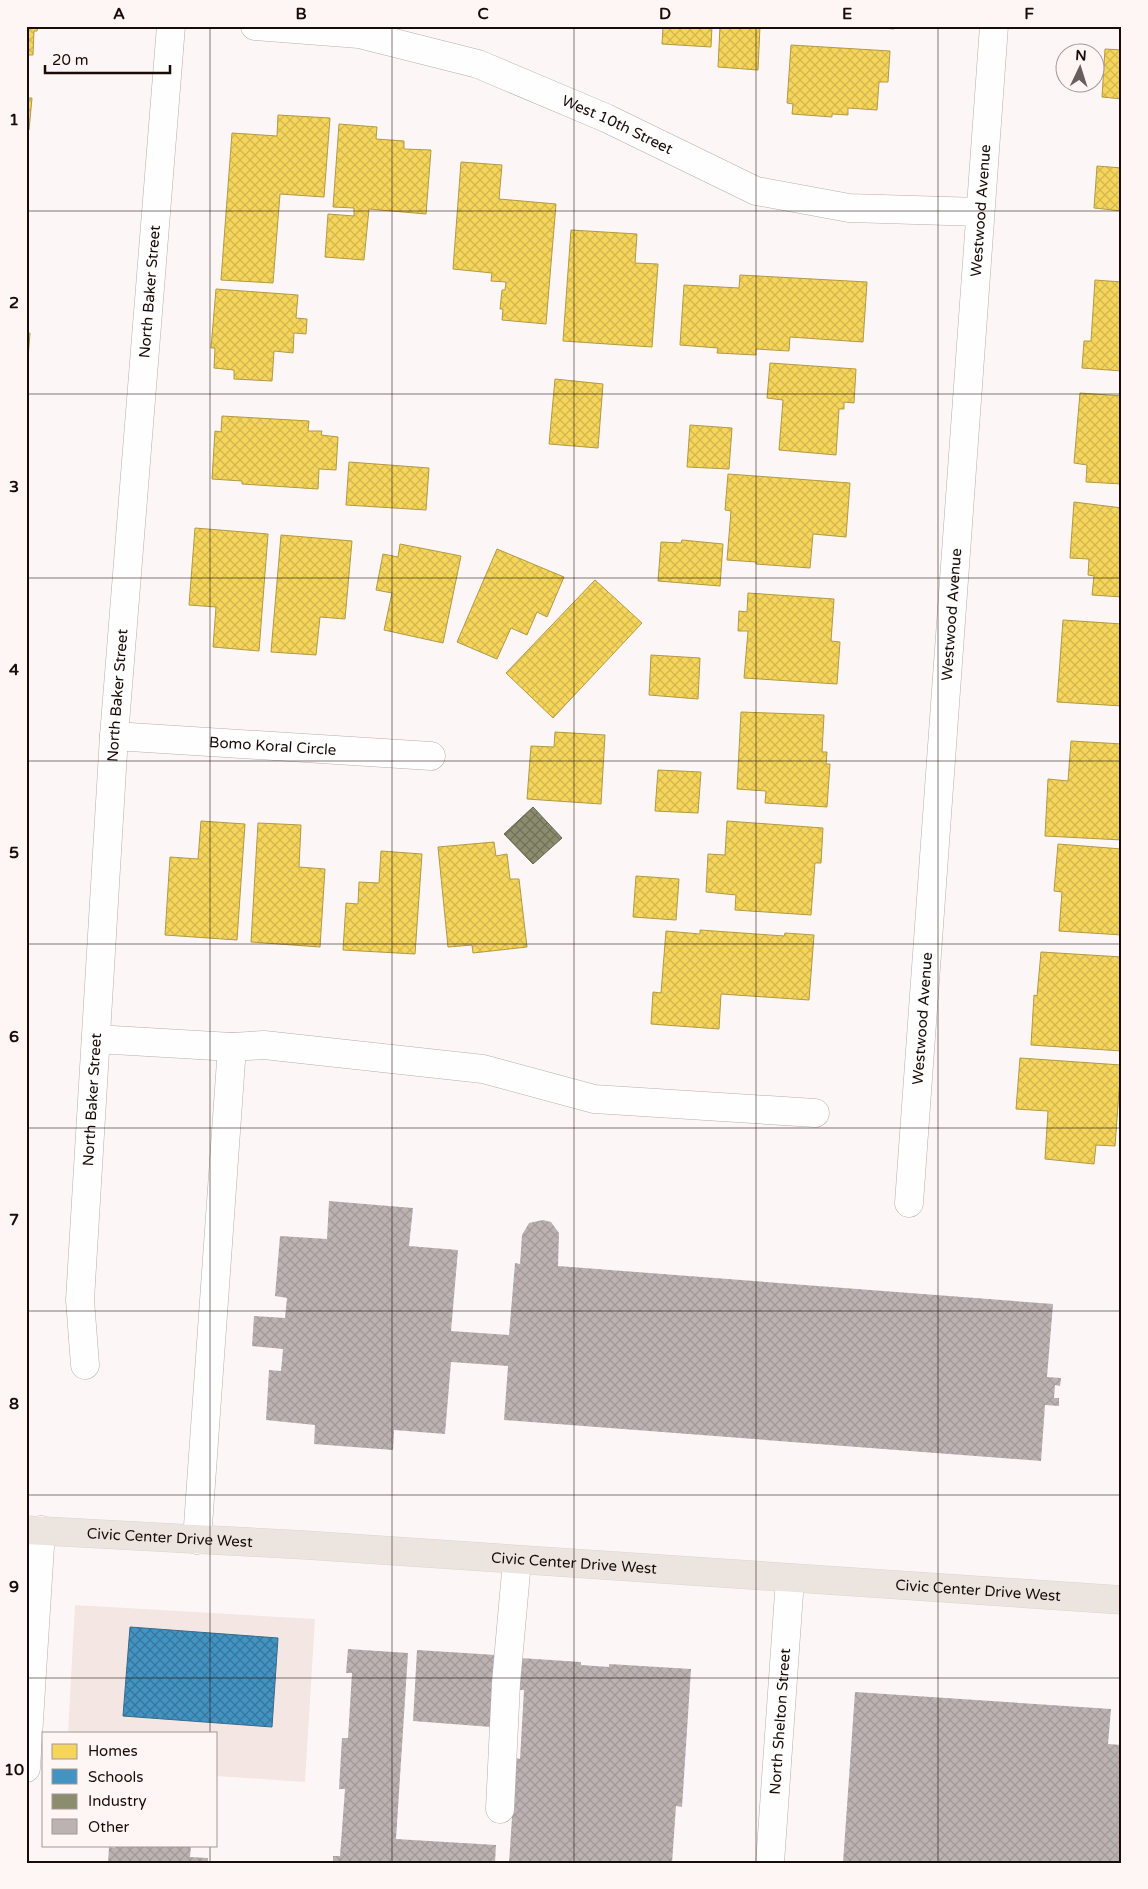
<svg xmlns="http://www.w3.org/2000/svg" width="1148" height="1889" viewBox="0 0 1148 1889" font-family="'Varela Round',sans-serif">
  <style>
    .built { fill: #f4e7e3 }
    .homes { fill: url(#homes-cross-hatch); stroke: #b49943 }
    .schools { fill: url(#schools-cross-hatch); stroke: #366a8b }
    .industry { fill: url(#industry-cross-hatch); stroke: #6a664f }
    .building { fill: url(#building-cross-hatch) }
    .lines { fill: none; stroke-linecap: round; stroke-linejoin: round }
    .minor-casing { stroke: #b6adab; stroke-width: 29 }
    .major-casing { stroke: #d9d5d4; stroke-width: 29 }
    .minor { stroke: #fffefe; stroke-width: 28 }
    .major { stroke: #ece5df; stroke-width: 28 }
    .grid { fill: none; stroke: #190c08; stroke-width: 1; stroke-opacity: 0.55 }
    .labels { text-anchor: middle; stroke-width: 5; stroke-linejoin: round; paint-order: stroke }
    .street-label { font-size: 15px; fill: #190c08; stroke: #fef6f4 }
    .neatline { fill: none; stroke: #190c08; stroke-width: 2 }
    .grid-label { font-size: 16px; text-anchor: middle; font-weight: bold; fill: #190c08 }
  </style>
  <defs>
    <pattern id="homes-cross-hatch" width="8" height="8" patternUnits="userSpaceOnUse" patternTransform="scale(1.25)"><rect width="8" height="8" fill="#f6d55c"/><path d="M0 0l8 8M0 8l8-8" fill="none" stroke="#d2b64e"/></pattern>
    <pattern id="schools-cross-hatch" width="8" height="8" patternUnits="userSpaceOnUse" patternTransform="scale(1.25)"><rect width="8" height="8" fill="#4393c3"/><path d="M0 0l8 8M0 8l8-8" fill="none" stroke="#37769c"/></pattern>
    <pattern id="industry-cross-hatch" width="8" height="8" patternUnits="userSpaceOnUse" patternTransform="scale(1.25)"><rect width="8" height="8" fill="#8c8c6e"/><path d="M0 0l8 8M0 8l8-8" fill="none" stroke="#727158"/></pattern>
    <pattern id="building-cross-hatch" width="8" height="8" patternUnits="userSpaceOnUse" patternTransform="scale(1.25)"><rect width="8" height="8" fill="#bcb2b2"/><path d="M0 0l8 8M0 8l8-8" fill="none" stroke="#a19898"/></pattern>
  </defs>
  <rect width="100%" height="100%" fill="#fcf7f6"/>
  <polygon class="built" points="75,1605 315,1619 305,1782 216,1776 216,1733 68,1733"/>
  <g class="homes">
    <polygon points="26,26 38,26 37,31 34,31 33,55 26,55"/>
    <polygon points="663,26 712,26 711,47 662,44"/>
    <polygon points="720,26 760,26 758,70 718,67"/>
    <polygon points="860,26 895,26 894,29"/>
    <polygon points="791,45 890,51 888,82 879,82 877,110 848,108 848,115 832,114 832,117 792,114 793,104 787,103"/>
    <polygon points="1105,49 1122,50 1122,99 1102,97"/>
    <polygon points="26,98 32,98 29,130 26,130"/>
    <polygon points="278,115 330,118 324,197 280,194 273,283 221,280 232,133 277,136"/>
    <polygon points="339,124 377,127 376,139 404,141 404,149 431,150 426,214 369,209 364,260 325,257 328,214 354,216 354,208 333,207"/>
    <polygon points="461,162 502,165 499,199 556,204 546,324 502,320 503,309 500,309 502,290 505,290 506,282 491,281 492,273 453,269"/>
    <polygon points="1097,166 1122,168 1122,211 1094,208"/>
    <polygon points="571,230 637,234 635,263 658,264 652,347 563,341"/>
    <polygon points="740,275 867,282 863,342 790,337 789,351 756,349 756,355 717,353 718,348 680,345 684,285 739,288"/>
    <polygon points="1095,280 1122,282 1122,371 1082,368 1084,341 1091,341"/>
    <polygon points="216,289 298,295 296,318 307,319 306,334 294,333 293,353 274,351 272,381 234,379 234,370 214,368 215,348 211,348"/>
    <polygon points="26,333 30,333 27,372 26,372"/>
    <polygon points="770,363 856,369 854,403 844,402 844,409 839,409 836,455 779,450 783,400 767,398"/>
    <polygon points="555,379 603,384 598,448 549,444"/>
    <polygon points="1080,393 1122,396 1122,484 1086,482 1087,465 1074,463"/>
    <polygon points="222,416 309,421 308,431 322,431 321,435 338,437 336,470 319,469 318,489 242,484 242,481 212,479 215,431 221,432"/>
    <polygon points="690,425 732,428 729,469 687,467"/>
    <polygon points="349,462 429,468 426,510 346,505"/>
    <polygon points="728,474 850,483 846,537 813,534 810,568 756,564 756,562 727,560 731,511 725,510"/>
    <polygon points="1074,502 1122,508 1122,597 1092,595 1094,576 1088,575 1089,559 1070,558"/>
    <polygon points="195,528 268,534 259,651 213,647 216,607 189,605"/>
    <polygon points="281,535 352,541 345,619 320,617 316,655 271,652"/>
    <polygon points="682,540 723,544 720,586 658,581 661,542 681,543"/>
    <polygon points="400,544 461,556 443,643 384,630 392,593 376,590 383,554 398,557"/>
    <polygon points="497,549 564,577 547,617 537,612 527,635 511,628 497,659 457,642"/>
    <polygon points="595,580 642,623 553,718 506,673"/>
    <polygon points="748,593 834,599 831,641 840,642 837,684 744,678 748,631 738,631 739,611 747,612"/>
    <polygon points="1063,620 1122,624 1122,706 1057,702"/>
    <polygon points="651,655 700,658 698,699 649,695"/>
    <polygon points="741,712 824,715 822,752 827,752 826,764 830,764 827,807 765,803 766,791 737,789"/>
    <polygon points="555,732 605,735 601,804 527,799 531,746 554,747"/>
    <polygon points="1071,741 1122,744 1122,840 1045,836 1048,779 1068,781"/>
    <polygon points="658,770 701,772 698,813 655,811"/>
    <polygon points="201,821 245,824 237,940 165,935 170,857 198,859"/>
    <polygon points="727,821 823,828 821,863 815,863 811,915 735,910 736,895 706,892 708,854 725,855"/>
    <polygon points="258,823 301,825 299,867 325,869 320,947 251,942"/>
    <polygon points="494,842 496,856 507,854 510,879 519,879 527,947 473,953 472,945 448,947 438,847"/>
    <polygon points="1058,844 1122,849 1122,935 1059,931 1062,892 1054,891"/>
    <polygon points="381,851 422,854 415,954 343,950 346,903 358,904 359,882 379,883"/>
    <polygon points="636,876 679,879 676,920 633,917"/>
    <polygon points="700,930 784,936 785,933 814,935 809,1000 721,994 719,1029 651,1024 653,992 661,993 666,931 700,934"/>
    <polygon points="1041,952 1122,957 1122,1051 1031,1045 1034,995 1037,996"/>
    <polygon points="1020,1058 1121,1065 1115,1146 1096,1145 1094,1164 1045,1159 1048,1111 1016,1109"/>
  </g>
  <polygon class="schools" points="130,1627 278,1638 272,1727 123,1716"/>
  <polygon class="industry" points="533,807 562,838 533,864 504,834"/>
  <g class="building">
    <polygon points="329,1201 413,1208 409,1246 458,1250 451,1331 509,1335 515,1263 520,1264 522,1235 529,1223 543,1220 551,1222 559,1233 558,1266 1053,1304 1047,1377 1061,1378 1060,1386 1055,1385 1054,1398 1059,1398 1059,1406 1045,1405 1041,1461 504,1420 508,1366 451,1362 445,1434 394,1430 393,1450 314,1444 315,1425 266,1420 269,1370 281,1371 283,1349 252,1346 254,1316 285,1318 287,1298 275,1296 280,1236 327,1239"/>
    <polygon points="348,1649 408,1653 396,1839 496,1845 495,1863 333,1863 333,1856 340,1856 345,1789 339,1789 342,1738 348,1738 352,1673 346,1673"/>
    <polygon points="417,1650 496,1655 491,1727 413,1721"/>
    <polygon points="520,1658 581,1662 581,1665 609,1667 609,1664 691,1669 682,1807 676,1806 672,1863 509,1863 516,1758 520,1759 524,1690 518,1690"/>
    <polygon points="855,1692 1111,1709 1108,1744 1122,1745 1122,1863 843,1863"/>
    <polygon points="115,1845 191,1845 190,1857 208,1858 208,1863 108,1863 109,1847 115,1848"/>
  </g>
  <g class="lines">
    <defs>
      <g id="minor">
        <path id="s1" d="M255,26L359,34L478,64L606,118L756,191L849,208L980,212"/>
        <path id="s2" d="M114,736L431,756"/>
        <polyline points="96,1039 232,1047 264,1045 483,1069 594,1099 815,1113"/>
        <path id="s3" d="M909,1203L994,26"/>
        <path id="s4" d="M85,1365L80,1300L114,736L171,26"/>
        <polyline points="197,1540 232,1047"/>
        <polyline points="26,1768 41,1530"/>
        <polyline points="500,1809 506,1683 517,1561"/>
        <path id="s5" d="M770,1863L790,1579"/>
      </g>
      <g id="major">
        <path id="s6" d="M26,1530L305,1545L1122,1600"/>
      </g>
    </defs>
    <use href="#minor" class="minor-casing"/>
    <use href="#major" class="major-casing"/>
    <use href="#minor" class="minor"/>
    <use href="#major" class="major"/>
  </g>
  <path class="grid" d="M210,26V1733M392,26V1863M574,26V1863M756,26V1863M938,26V1863M26,211H1122M26,394H1122M26,578H1122M26,761H1122M26,944H1122M26,1128H1122M26,1311H1122M26,1495H1122M26,1678H1122M210,1845V1863"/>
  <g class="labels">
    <g class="street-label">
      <text dy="5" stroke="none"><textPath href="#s1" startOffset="379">West 10th Street</textPath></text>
      <text dy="5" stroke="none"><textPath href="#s3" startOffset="995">Westwood Avenue</textPath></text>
      <text dy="5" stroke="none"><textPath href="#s4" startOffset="1076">North Baker Street</textPath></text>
      <text dy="5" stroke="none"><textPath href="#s3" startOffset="590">Westwood Avenue</textPath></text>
      <text dy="5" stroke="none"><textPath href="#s4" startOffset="671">North Baker Street</textPath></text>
      <text dy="5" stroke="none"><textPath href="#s2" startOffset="159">Bomo Koral Circle</textPath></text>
      <text dy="5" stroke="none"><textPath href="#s3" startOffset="185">Westwood Avenue</textPath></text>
      <text dy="5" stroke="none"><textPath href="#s4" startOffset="266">North Baker Street</textPath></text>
      <text dy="5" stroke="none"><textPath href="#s6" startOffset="144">Civic Center Drive West</textPath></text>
      <text dy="5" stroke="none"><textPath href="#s6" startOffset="549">Civic Center Drive West</textPath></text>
      <text dy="5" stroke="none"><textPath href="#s6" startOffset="954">Civic Center Drive West</textPath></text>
      <text dy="5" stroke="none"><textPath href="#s5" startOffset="142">North Shelton Street</textPath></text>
    </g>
  </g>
  <rect width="1148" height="1889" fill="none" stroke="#fef6f4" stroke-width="55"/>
  <rect x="42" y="1732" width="175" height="115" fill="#fef6f4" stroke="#a29896"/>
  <rect x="52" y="1744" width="25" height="15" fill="#f6d55c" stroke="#a29896"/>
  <text x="88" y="1756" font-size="15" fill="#190c08">Homes</text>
  <rect x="52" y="1769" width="25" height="15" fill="#4393c3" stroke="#a29896"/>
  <text x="88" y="1782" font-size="15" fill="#190c08">Schools</text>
  <rect x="52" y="1794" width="25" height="15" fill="#8c8c6e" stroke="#a29896"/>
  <text x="88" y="1806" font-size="15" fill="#190c08">Industry</text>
  <rect x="52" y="1819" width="25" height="15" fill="#bcb2b2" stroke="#a29896"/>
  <text x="88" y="1832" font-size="15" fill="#190c08">Other</text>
  <g transform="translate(1080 68) rotate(4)"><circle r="24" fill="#fef6f4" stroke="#a29896"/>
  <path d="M0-4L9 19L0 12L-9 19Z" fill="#685e5b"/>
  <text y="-8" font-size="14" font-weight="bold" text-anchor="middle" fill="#190c08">N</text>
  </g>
  <path d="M45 65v8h125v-8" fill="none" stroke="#190c08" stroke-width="2.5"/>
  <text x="52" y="65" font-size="15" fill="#190c08" stroke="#fef6f4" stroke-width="4" paint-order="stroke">20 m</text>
  <rect x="28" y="28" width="1092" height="1834" class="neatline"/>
  <g class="grid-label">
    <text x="119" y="19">A</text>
    <text x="301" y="19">B</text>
    <text x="483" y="19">C</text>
    <text x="665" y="19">D</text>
    <text x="847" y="19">E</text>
    <text x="1029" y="19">F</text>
    <text x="14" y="125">1</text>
    <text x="14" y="308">2</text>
    <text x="14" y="492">3</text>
    <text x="14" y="675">4</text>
    <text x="14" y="858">5</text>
    <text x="14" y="1042">6</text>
    <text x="14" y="1225">7</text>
    <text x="14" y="1409">8</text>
    <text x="14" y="1592">9</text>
    <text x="14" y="1775">10</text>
  </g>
</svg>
